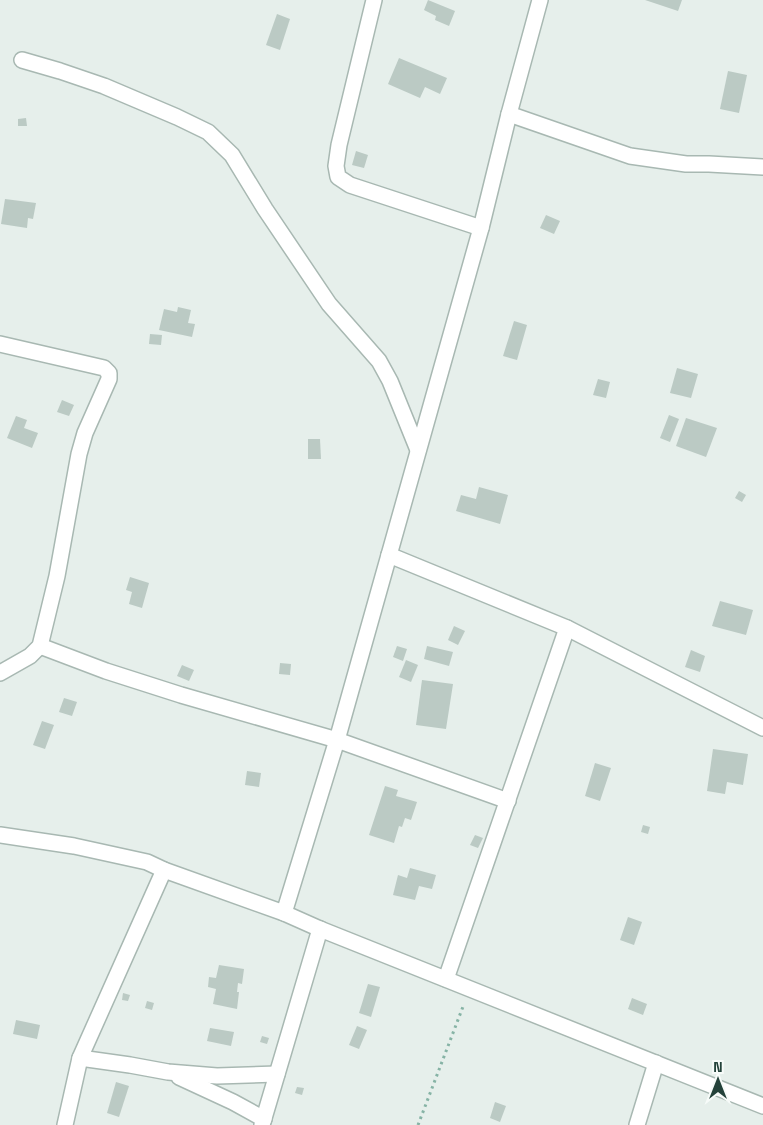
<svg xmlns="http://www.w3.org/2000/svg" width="763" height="1125" viewBox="0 0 763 1125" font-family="'Space Grotesk',sans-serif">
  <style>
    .building { fill: #bbcac4 }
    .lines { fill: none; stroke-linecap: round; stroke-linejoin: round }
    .minor-casing { stroke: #a8b8b2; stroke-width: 18 }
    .path { stroke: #86b3a5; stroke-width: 3; stroke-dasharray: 2.5 4; stroke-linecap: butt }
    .minor { stroke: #fff; stroke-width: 15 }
  </style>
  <rect width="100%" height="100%" fill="#e6efeb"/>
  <g class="building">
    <polygon points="428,0 455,11 449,26 435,20 436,16 424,10"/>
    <polygon points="645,0 682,0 678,11"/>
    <polygon points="277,14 290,19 280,50 266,45"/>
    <polygon points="399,58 447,78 440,94 425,87 420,98 388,84"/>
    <polygon points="728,71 747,75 739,113 720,109"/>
    <polygon points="26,118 27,126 18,126 18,119"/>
    <polygon points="356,151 368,155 364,168 352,165"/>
    <polygon points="5,199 36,203 33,219 28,218 27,228 1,224"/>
    <polygon points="546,215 560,221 554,234 540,228"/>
    <polygon points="178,307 191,310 188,323 195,324 192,337 159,330 164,309 177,312"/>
    <polygon points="514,321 527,325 517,360 503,356"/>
    <polygon points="150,334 162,335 161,345 149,344"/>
    <polygon points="677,368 698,374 691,398 670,393"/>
    <polygon points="598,379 610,382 606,398 593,395"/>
    <polygon points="62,400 74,405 69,416 57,412"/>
    <polygon points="669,415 679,419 670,442 660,438"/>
    <polygon points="16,416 27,420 24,428 38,433 32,448 7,438"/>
    <polygon points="686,418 717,428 706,457 676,446"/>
    <polygon points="308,439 320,439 321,459 308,459"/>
    <polygon points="479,487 508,495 500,524 456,511 461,495 476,499"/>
    <polygon points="739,491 746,495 742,502 735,498"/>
    <polygon points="130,577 149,583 142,608 129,604 132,592 126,590"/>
    <polygon points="720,601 753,610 746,635 712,626"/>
    <polygon points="454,626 465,631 458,645 448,640"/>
    <polygon points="397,646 407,649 403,661 393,657"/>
    <polygon points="427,646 453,652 449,666 424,659"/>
    <polygon points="691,650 705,656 700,672 685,667"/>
    <polygon points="406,660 418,665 411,682 399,677"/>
    <polygon points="280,663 291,664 290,675 279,674"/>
    <polygon points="182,665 194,670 189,681 177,676"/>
    <polygon points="422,680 453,684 446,729 416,725"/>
    <polygon points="64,698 77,702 72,716 59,712"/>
    <polygon points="42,721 54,725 45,749 33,745"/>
    <polygon points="713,749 748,754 743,785 727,782 725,794 707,791"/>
    <polygon points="595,763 611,768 600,801 585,796"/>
    <polygon points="247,771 261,773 259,787 245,785"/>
    <polygon points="385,786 398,790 396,796 417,802 411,820 405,818 402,827 399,826 394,843 369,835"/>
    <polygon points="643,825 650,827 648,834 641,832"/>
    <polygon points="475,835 483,838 478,848 470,845"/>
    <polygon points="410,868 436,875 432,889 419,886 415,900 393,895 398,875 407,878"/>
    <polygon points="628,917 642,922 634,945 620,940"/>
    <polygon points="219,965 244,969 242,984 238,983 237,992 239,992 237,1009 213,1004 216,989 208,987 209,977 216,978"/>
    <polygon points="368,984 380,987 371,1017 359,1013"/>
    <polygon points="123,993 130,995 128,1001 122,1000"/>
    <polygon points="632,998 647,1004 643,1015 628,1009"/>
    <polygon points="147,1001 154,1003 152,1010 145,1008"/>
    <polygon points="16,1020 40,1025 37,1039 13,1034"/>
    <polygon points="357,1026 367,1030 359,1049 349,1045"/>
    <polygon points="210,1028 234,1032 231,1046 207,1041"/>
    <polygon points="262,1036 269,1038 267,1044 260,1042"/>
    <polygon points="116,1082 129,1086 119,1117 107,1113"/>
    <polygon points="297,1087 304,1088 302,1095 295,1093"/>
    <polygon points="495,1102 506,1106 500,1122 490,1118"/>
  </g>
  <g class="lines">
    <defs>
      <g id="minor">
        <polyline points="374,0 339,145 336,166 338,177 350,185 481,228"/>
        <polyline points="22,60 60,71 104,86 177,117 208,132 232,155 265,209 329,304 379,361 390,381 418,450"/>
        <polyline points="509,114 630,156 686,164 709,164 763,167"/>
        <polyline points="0,344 104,368 109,373 109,379 85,433 79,454 57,576 40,646 30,656 0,673"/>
        <polyline points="389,555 567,628 763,728"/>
        <polyline points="40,646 106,671 181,695 337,740 508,801"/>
        <polyline points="0,835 74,846 147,862 164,870 284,913 320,929 763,1106"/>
        <polyline points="284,913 337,740 481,228 509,114 540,0"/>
        <polyline points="446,979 567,628"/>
        <polyline points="80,1058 130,1065 168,1072 217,1076 277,1074"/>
        <polyline points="179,1077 233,1102 264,1119"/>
        <polyline points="65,1125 80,1058 164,870"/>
        <polyline points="262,1125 320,929"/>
        <polyline points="637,1125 656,1063"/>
      </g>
    </defs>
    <use href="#minor" class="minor-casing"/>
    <polyline class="path" points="418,1125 464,1004"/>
    <use href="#minor" class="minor"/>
  </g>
  <g transform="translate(718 1080)" stroke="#f7fbf9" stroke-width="4" paint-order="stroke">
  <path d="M0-4L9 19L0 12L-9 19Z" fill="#24423a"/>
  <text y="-8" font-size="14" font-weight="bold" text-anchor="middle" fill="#24423a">N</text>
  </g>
</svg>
